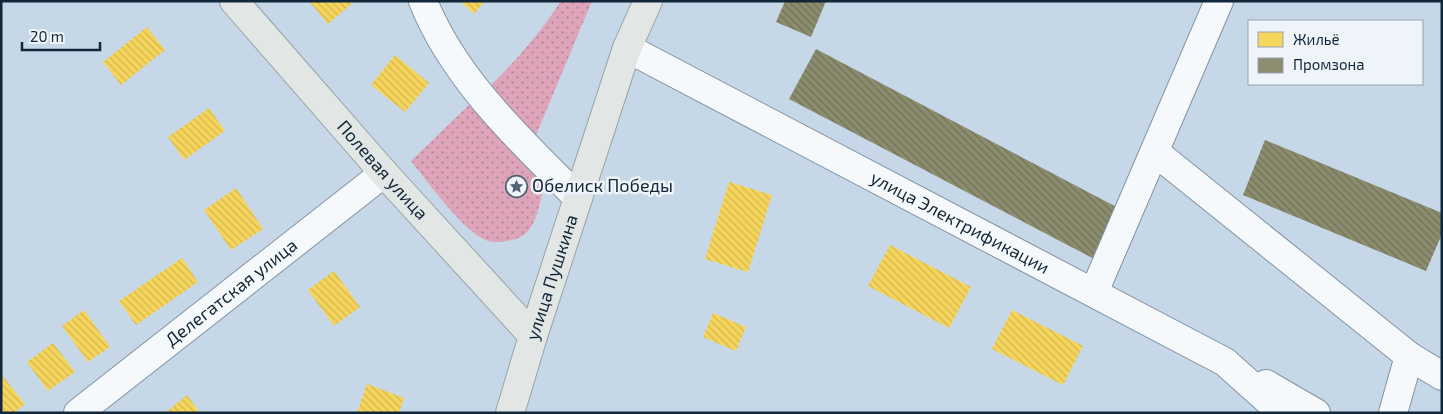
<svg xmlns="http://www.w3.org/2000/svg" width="1443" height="414" viewBox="0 0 1443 414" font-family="'Exo 2',sans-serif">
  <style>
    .grass { fill: url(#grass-dots) }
    .homes { fill: url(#homes-back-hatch) }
    .industry { fill: url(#industry-back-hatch) }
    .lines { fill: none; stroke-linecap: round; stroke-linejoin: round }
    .minor-casing { stroke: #8293a3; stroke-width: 30 }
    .major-casing { stroke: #97a4a5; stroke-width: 30 }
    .minor { stroke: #f6f9fc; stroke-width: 28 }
    .major { stroke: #e2e7e5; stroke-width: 28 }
    .labels { text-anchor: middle; stroke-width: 5; stroke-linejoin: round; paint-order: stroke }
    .street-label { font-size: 18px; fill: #13273a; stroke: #eff4fa }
    .poi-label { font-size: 18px; fill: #13273a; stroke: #eff4fa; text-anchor: start }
  </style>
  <defs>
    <pattern id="grass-dots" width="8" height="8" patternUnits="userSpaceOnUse" patternTransform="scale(1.25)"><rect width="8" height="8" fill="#dea4b9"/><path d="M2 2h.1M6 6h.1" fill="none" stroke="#b38697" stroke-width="1.8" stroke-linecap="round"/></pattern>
    <pattern id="homes-back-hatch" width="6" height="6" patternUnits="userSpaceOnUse" patternTransform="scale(1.25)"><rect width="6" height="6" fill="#f6d55c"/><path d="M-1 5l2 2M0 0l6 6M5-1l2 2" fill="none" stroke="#d2b751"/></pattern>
    <pattern id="industry-back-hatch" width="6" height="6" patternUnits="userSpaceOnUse" patternTransform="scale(1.25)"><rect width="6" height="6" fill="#8c8c6e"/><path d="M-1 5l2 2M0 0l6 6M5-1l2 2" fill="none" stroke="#71725b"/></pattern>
  </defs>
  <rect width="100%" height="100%" fill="#c6d7e8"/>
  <g class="grass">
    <path d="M561,1H592L534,140L488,88C516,61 540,33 561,1Z"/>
    <path d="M472,102L545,180C541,196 539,218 528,231C524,236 517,239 511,240C504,242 495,243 488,241C463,232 429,183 411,161Z"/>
  </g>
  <g class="homes">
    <polygon points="309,1 355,1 328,24"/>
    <polygon points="460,1 485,1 474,14"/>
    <polygon points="147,27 165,50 121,85 103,62"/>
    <polygon points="395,55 429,83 405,112 371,85"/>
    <polygon points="209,108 225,131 184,160 168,137"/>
    <polygon points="729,182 772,195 748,272 705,259"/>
    <polygon points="236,188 263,229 231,250 204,210"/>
    <polygon points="890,245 971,287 949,328 868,286"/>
    <polygon points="182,258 198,282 136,325 119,301"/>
    <polygon points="334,271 360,307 334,326 308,290"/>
    <polygon points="84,310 110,347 88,362 62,326"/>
    <polygon points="1012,310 1083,346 1063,385 992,349"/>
    <polygon points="713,313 746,327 736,351 703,337"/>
    <polygon points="53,343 75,372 48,391 27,362"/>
    <polygon points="1,374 25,404 14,413 1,413"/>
    <polygon points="367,384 404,398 399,413 357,413"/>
    <polygon points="187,395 200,413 165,413"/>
  </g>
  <g class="industry">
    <polygon points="785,1 826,1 811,37 776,22"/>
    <polygon points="816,49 1126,212 1100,262 789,99"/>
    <polygon points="1265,140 1442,213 1442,234 1426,271 1243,195"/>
  </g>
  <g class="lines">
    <defs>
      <g id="minor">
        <path d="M423,1C454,79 520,140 578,198"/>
        <path id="s1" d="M627,48L1225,362L1282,413"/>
        <polyline points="1155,152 1409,356 1442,376"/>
        <polyline points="1094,292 1219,1"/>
        <polyline points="1266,384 1316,413"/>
        <path id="s2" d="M78,413L384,173"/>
        <polyline points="1393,413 1409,356"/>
      </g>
      <g id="major">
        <path id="s3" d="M234,1L384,173L533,336"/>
        <path id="s4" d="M510,413L533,336L627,48L648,1"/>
      </g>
    </defs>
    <use href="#minor" class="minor-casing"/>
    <use href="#major" class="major-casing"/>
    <use href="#minor" class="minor"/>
    <use href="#major" class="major"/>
  </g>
  <defs>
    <symbol id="sight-ring" viewBox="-11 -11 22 22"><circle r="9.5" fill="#eff4fa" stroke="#526577" stroke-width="1.5"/><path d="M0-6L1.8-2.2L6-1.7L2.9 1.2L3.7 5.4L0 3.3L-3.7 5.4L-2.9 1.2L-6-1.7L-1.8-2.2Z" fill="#526577"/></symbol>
  </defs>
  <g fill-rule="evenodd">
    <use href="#sight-ring" x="504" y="174" width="25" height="25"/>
  </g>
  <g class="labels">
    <g class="street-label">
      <text dy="6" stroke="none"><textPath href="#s3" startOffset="225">Полевая улица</textPath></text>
      <text dy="6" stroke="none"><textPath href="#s1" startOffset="376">улица Электрификации</textPath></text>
      <text dy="6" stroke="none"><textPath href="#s4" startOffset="142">улица Пушкина</textPath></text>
      <text dy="6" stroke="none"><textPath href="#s2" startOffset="195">Делегатская улица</textPath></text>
    </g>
    <g class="poi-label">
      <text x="532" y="192">Обелиск Победы</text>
    </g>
  </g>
  <rect width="1443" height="414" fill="none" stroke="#13273a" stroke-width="5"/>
  <rect x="1248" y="20" width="175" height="65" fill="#eff4fa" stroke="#97a2ad"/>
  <rect x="1258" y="32" width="25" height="15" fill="#f6d55c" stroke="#97a2ad"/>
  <text x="1293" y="45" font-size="15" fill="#13273a">Жильё</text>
  <rect x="1258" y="58" width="25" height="15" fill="#8c8c6e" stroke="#97a2ad"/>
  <text x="1293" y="70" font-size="15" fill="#13273a">Промзона</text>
  <path d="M22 42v8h78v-8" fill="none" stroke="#13273a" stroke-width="2.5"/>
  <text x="30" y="42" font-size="15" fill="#13273a" stroke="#eff4fa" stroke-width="4" paint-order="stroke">20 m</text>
</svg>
